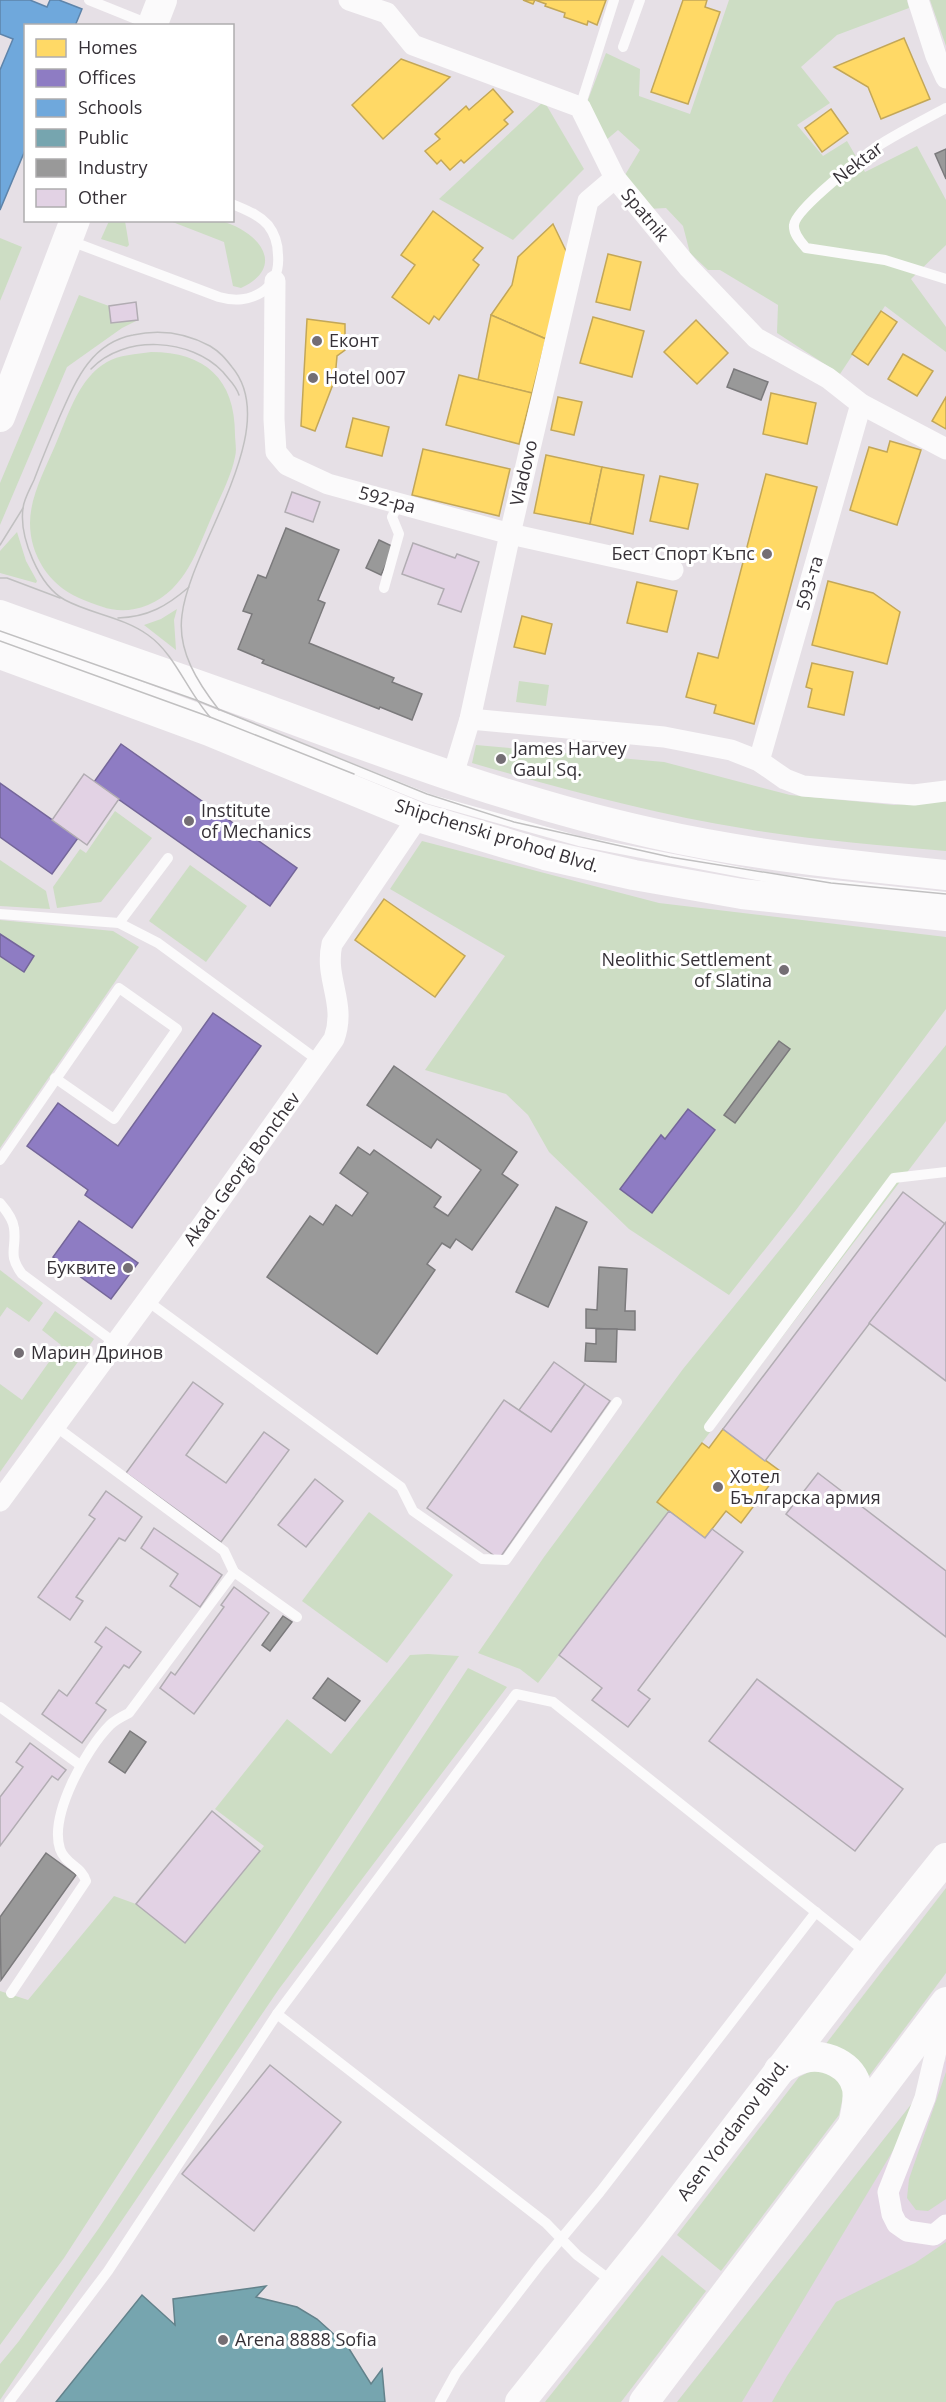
<svg xmlns="http://www.w3.org/2000/svg" width="946" height="2402" viewBox="0 0 946 2402" font-family="'Open Sans',sans-serif">
  <style>
    .built { fill: #e3d6e4 }
    .green { fill: #cdddc4 }
    .homes { fill: #ffd966; stroke: #c3a758; stroke-width: 1.5 }
    .offices { fill: #8e7cc3; stroke: #746699; stroke-width: 1.5 }
    .schools { fill: #6fa8dc; stroke: #5e84aa; stroke-width: 1.5 }
    .public { fill: #76a5af; stroke: #63828b; stroke-width: 1.5 }
    .industry { fill: #999; stroke: #7b7a7c; stroke-width: 1.5 }
    .building { fill: #e2d2e4; stroke: #b1acb2; stroke-width: 1.5 }
    .lines { fill: none; stroke-linecap: round; stroke-linejoin: round }
    .lane { stroke: #fbfafb; stroke-width: 10 }
    .street { stroke: #fbfafb; stroke-width: 21 }
    .secondary { stroke: #fbfafb; stroke-width: 30 }
    .tram { stroke: #c1c0c1; stroke-width: 1.5 }
    .poi-dot { fill: #746e74; stroke: #fff; stroke-width: 2 }
    .labels { text-anchor: middle; stroke-width: 6; stroke-linejoin: round; paint-order: stroke }
    .street-label { font-size: 18px; fill: #363137; stroke: #fff }
    .poi-label { font-size: 18px; fill: #363137; stroke: #fff; text-anchor: start }
  </style>
  <rect width="100%" height="100%" fill="#e6e0e6"/>
  <polygon class="built" points="946,2060 946,2402 677,2402"/>
  <g class="green">
    <polygon points="729,0 907,0 909,8 837,35 801,67 830,103 797,125 823,156 847,141 865,172 917,146 946,200 946,245 911,279 946,327 946,352 885,306 840,374 777,333 778,305 720,270 708,270 690,253 683,226 666,208 648,209 622,180 640,150 618,130 605,141 586,105 606,53 640,69 639,96 690,114"/>
    <polygon points="930,0 946,0 946,46"/>
    <polygon points="544,101 584,169 513,240 439,199"/>
    <polygon points="109,221 125,221 129,245 127,247 101,239"/>
    <path d="M170,221C186,220 206,217 221,221C258,231 288,266 241,288L233,286L224,242Z"/>
    <polygon points="0,238 22,247 0,301"/>
    <polygon points="79,295 109,306 111,323 138,320 122,328 67,367 0,525 0,483"/>
    <path d="M151,352C205,352 235,379 235,434C235,441 237,450 235,457C231,477 220,497 212,516C197,550 186,589 148,605C120,616 104,608 79,598C49,585 30,555 30,523C30,495 47,466 57,441C69,413 79,378 107,362C118,355 137,354 151,352Z"/>
    <polygon points="17,532 26,561 37,581 36,583 0,573 0,551"/>
    <polygon points="177,609 174,620 176,650 144,625 161,619"/>
    <polygon points="519,681 549,685 546,706 516,702"/>
    <path d="M476,745L664,762L790,795L894,805L946,800V851C880,845 812,840 747,829C653,814 563,789 472,763Z"/>
    <polygon points="115,811 152,838 101,902 57,908 53,887 80,849 86,853"/>
    <polygon points="422,841 659,903 946,937 946,1009 796,1210 729,1295 629,1229 549,1152 528,1115 506,1094 425,1070 505,956 390,889"/>
    <polygon points="0,860 46,891 50,909 0,906"/>
    <polygon points="190,865 247,906 206,962 149,921"/>
    <polygon points="0,920 113,931 139,947 0,1148"/>
    <polygon points="946,1045 946,1121 657,1502 669,1511 538,1683 520,1669 478,1653 544,1557 683,1369"/>
    <polygon points="0,1270 43,1303 29,1322 7,1307 0,1317"/>
    <polygon points="55,1311 94,1339 0,1472 0,1384 22,1400 61,1345 42,1330"/>
    <polygon points="369,1512 453,1575 387,1663 302,1601"/>
    <polygon points="428,1654 459,1656 246,1977 64,2258 0,2345 0,1991 28,2000 114,1896 136,1904 185,1943 264,1846 215,1809 287,1719 331,1754 410,1655"/>
    <polygon points="468,1668 507,1687 279,1989 0,2400 0,2364 19,2341 99,2228"/>
    <polygon points="946,1888 946,1973 866,2080 825,2045"/>
    <polygon points="815,2069 835,2074 844,2092 839,2115 721,2271 677,2235 799,2077"/>
    <polygon points="946,2072 946,2199 928,2211 916,2210 907,2198 909,2179"/>
    <polygon points="913,2102 897,2144 742,2402 677,2402"/>
    <polygon points="946,2242 946,2402 772,2402 787,2376 836,2302 915,2263"/>
    <polygon points="662,2255 706,2291 621,2402 545,2402"/>
  </g>
  <g class="homes">
    <polygon points="523,0 606,0 597,25 588,21 587,25 564,17 565,13 545,6 546,4 535,0 533,4"/>
    <polygon points="683,0 707,0 705,7 720,12 688,104 651,92"/>
    <polygon points="904,38 930,99 881,119 868,87 834,67"/>
    <polygon points="401,59 450,77 383,139 352,105"/>
    <polygon points="493,89 513,112 504,120 508,124 464,163 461,160 450,170 441,160 437,164 425,151 440,139 435,134 466,106 469,110"/>
    <polygon points="831,109 848,133 822,152 805,128"/>
    <polygon points="433,211 483,248 473,260 479,265 439,320 434,316 429,324 392,297 415,265 401,255"/>
    <polygon points="553,224 568,255 546,339 491,315 512,285 518,257"/>
    <polygon points="608,254 641,262 630,310 596,302"/>
    <polygon points="881,311 897,322 868,365 852,354"/>
    <polygon points="491,315 546,339 532,393 478,380"/>
    <polygon points="593,317 644,331 632,377 580,363"/>
    <polygon points="307,319 345,324 345,350 337,356 335,379 315,431 301,426"/>
    <polygon points="696,320 728,353 697,384 664,352"/>
    <polygon points="903,354 933,371 917,396 888,379"/>
    <polygon points="459,375 532,393 519,444 446,425"/>
    <polygon points="771,393 816,403 807,444 763,434"/>
    <polygon points="558,397 582,402 574,435 551,430"/>
    <polygon points="946,397 946,429 932,421"/>
    <polygon points="353,418 389,427 382,456 346,447"/>
    <polygon points="890,441 921,450 897,525 850,510 869,447 887,452"/>
    <polygon points="423,449 510,469 499,516 412,495"/>
    <polygon points="546,455 602,467 590,524 534,513"/>
    <polygon points="602,467 644,475 633,534 590,524"/>
    <polygon points="766,474 817,487 754,724 714,713 716,705 686,697 698,653 718,658"/>
    <polygon points="660,476 698,484 688,529 650,521"/>
    <polygon points="828,581 873,593 900,612 887,664 812,645"/>
    <polygon points="637,582 677,591 667,632 627,623"/>
    <polygon points="522,616 552,624 545,654 514,647"/>
    <polygon points="812,663 853,672 844,715 808,707 812,689 806,687"/>
    <polygon points="384,899 465,956 435,997 355,940"/>
    <polygon points="723,1429 780,1471 741,1523 726,1511 705,1538 657,1502 702,1443 709,1448"/>
  </g>
  <g class="offices">
    <polygon points="121,744 297,868 270,906 94,782"/>
    <polygon points="0,783 78,838 52,874 0,837"/>
    <polygon points="0,934 34,956 24,972 0,956"/>
    <polygon points="213,1013 261,1046 132,1228 85,1195 88,1190 27,1146 58,1103 118,1146"/>
    <polygon points="688,1109 715,1130 652,1213 620,1189 661,1135 665,1139"/>
    <polygon points="79,1221 138,1263 111,1299 53,1257"/>
  </g>
  <polygon class="schools" points="0,0 30,0 47,7 50,0 59,0 82,9 75,26 26,26 26,148 0,210 0,70 13,39 0,34"/>
  <polygon class="public" points="266,2286 256,2297 297,2307 317,2319 348,2347 371,2384 382,2369 385,2402 56,2402 142,2295 175,2325 173,2299"/>
  <g class="industry">
    <polygon points="946,149 946,179 935,154"/>
    <polygon points="734,369 768,382 761,400 727,387"/>
    <polygon points="286,528 339,550 318,600 325,603 309,643 394,678 392,682 422,694 412,720 380,707 379,709 262,663 264,660 238,649 252,614 243,611 258,575 266,578"/>
    <polygon points="379,540 394,547 381,575 366,568"/>
    <polygon points="779,1041 790,1049 735,1123 724,1115"/>
    <polygon points="394,1066 517,1152 502,1174 518,1185 472,1250 456,1239 450,1248 442,1243 427,1264 435,1270 377,1354 267,1277 310,1216 323,1225 336,1205 352,1216 368,1193 340,1173 358,1147 370,1155 374,1150 441,1197 434,1207 448,1216 481,1170 437,1139 431,1148 367,1105"/>
    <polygon points="556,1207 587,1222 548,1307 516,1292"/>
    <polygon points="599,1267 627,1269 625,1311 635,1311 635,1330 586,1328 586,1309 597,1310"/>
    <polygon points="596,1329 617,1329 616,1362 585,1361 586,1343 596,1344"/>
    <polygon points="283,1616 292,1622 270,1651 262,1645"/>
    <polygon points="328,1678 360,1701 345,1721 313,1698"/>
    <polygon points="130,1731 146,1742 125,1773 109,1762"/>
    <polygon points="46,1853 76,1875 1,1980 0,1917"/>
  </g>
  <g class="building">
    <polygon points="136,302 138,320 111,323 109,306"/>
    <polygon points="292,492 320,502 313,522 285,512"/>
    <polygon points="413,543 455,558 457,554 479,562 461,612 438,604 444,589 402,574"/>
    <polygon points="84,774 119,799 87,845 52,820"/>
    <polygon points="903,1192 945,1224 765,1461 723,1429"/>
    <polygon points="946,1222 946,1381 869,1323"/>
    <polygon points="554,1362 585,1384 551,1432 519,1410"/>
    <polygon points="193,1382 223,1404 186,1455 226,1483 264,1432 289,1450 221,1542 126,1473"/>
    <polygon points="585,1384 610,1401 499,1559 427,1508 504,1400 551,1432"/>
    <polygon points="818,1473 946,1571 946,1637 786,1514"/>
    <polygon points="315,1479 343,1501 306,1547 278,1525"/>
    <polygon points="106,1491 142,1517 125,1541 119,1538 76,1597 83,1601 70,1620 38,1597 95,1519 89,1515"/>
    <polygon points="669,1511 705,1538 712,1529 743,1552 638,1690 650,1699 628,1727 592,1700 602,1688 559,1655"/>
    <polygon points="154,1528 222,1575 200,1607 170,1586 178,1574 141,1548"/>
    <polygon points="234,1587 269,1613 194,1714 160,1688 171,1672 175,1675 224,1607 221,1605"/>
    <polygon points="106,1627 141,1652 129,1668 124,1665 96,1703 106,1710 82,1743 42,1714 59,1690 67,1696 102,1647 95,1642"/>
    <polygon points="757,1679 903,1789 855,1851 709,1741"/>
    <polygon points="30,1743 66,1770 58,1780 52,1776 0,1846 0,1797 23,1767 16,1762"/>
    <polygon points="212,1811 260,1851 185,1943 136,1904"/>
    <polygon points="270,2065 341,2122 254,2231 182,2174"/>
  </g>
  <g class="lines">
    <g class="lane">
      <polyline points="89,0 151,25"/>
      <polyline points="623,47 640,0"/>
      <polyline points="580,107 614,0"/>
      <path d="M946,108C924,120 902,131 881,144C866,154 795,209 794,225C793,234 801,242 806,248L885,260L946,279"/>
      <path d="M68,240L219,297C250,306 281,290 278,255C278,244 275,234 268,225C258,214 246,210 232,204"/>
      <polyline points="384,588 399,534 392,517 399,503"/>
      <polyline points="0,634 254,729 429,799 579,841 777,879 946,897"/>
      <polyline points="0,914 119,923 158,943 319,1061"/>
      <polyline points="119,923 168,858"/>
      <polyline points="0,1160 119,988 177,1029 114,1119 55,1078"/>
      <path d="M0,1203C6,1210 13,1219 14,1228C17,1249 7,1254 22,1274L115,1343"/>
      <polyline points="146,1300 401,1487 413,1511 482,1559 506,1560 617,1402"/>
      <polyline points="55,1426 224,1551 234,1572"/>
      <polyline points="709,1427 894,1178 946,1172"/>
      <polyline points="0,1707 80,1765"/>
      <path d="M11,1993L86,1881C82,1867 65,1864 60,1849C49,1815 86,1749 110,1725C115,1720 123,1716 129,1713L234,1572L297,1617"/>
      <polyline points="277,2014 546,2223 577,2255 614,2283"/>
      <polyline points="9,2402 108,2271 277,2014 516,1694 553,1702 867,1953"/>
      <polyline points="440,2402 456,2373 541,2263 600,2192 816,1912"/>
    </g>
    <g class="street">
      <polyline points="349,0 387,13 413,45 580,107 615,178 689,268 756,338 828,378 861,404 946,449"/>
      <polyline points="918,0 936,56 946,78"/>
      <polyline points="275,281 274,419 276,452 287,465 328,484 510,534 673,570"/>
      <polyline points="470,719 664,737 731,750 759,761 785,779 803,786 914,795 946,791"/>
      <polyline points="759,761 861,404"/>
      <polyline points="452,778 470,719 510,534 588,201 615,178"/>
      <path d="M0,1501L198,1231L334,1039C347,1003 324,979 332,944L418,817"/>
      <polyline points="942,2011 936,2051 925,2098 888,2192 892,2214 897,2224 907,2231 934,2235 946,2225"/>
    </g>
    <g class="secondary">
      <polyline points="152,26 162,0"/>
      <polyline points="0,417 75,220"/>
      <path d="M0,615C85,646 171,675 257,706C387,754 516,803 652,833C749,855 847,865 946,875"/>
      <polyline points="0,654 209,731 418,817 545,855 634,875 742,894 946,916"/>
      <path d="M779,2070C787,2065 795,2060 804,2058C826,2053 852,2065 857,2088C859,2100 856,2113 853,2125"/>
      <polyline points="520,2402 655,2233 869,1954 946,1858"/>
      <polyline points="644,2402 946,2002"/>
    </g>
    <g class="tram">
      <path d="M91,369C124,334 191,338 223,372C229,380 236,385 239,395"/>
      <polyline points="0,545 23,508"/>
      <polyline points="0,578 7,578 60,598"/>
      <path d="M118,618C148,617 167,606 189,587"/>
      <polyline points="0,631 196,700 427,794 514,822 670,857 831,883 946,894"/>
      <polyline points="0,641 210,717 354,774"/>
      <path d="M210,717C187,691 175,654 148,635C123,617 91,614 65,600C39,586 19,537 23,508C24,499 30,489 34,480C42,459 51,437 60,416C76,380 91,343 133,335C160,329 186,333 210,346C220,352 225,358 232,367C284,429 190,546 182,615C177,651 198,683 219,710"/>
    </g>
  </g>
  <g class="poi-dot">
    <circle cx="317" cy="341" r="6"/>
    <circle cx="313" cy="378" r="6"/>
    <circle cx="767" cy="554" r="6"/>
    <circle cx="501" cy="759" r="6"/>
    <circle cx="189" cy="821" r="6"/>
    <circle cx="784" cy="970" r="6"/>
    <circle cx="128" cy="1268" r="6"/>
    <circle cx="19" cy="1353" r="6"/>
    <circle cx="718" cy="1487" r="6"/>
    <circle cx="223" cy="2340" r="6"/>
  </g>
  <g class="labels">
    <g class="street-label">
      <text transform="translate(858 163) rotate(-37)" y="6">Nektar</text>
      <text transform="translate(645 215) rotate(50)" y="6">Spatnik</text>
      <text transform="translate(524 473) rotate(-77)" y="6">Vladovo</text>
      <text transform="translate(387 500) rotate(15)" y="6">592-ра</text>
      <text transform="translate(810 583) rotate(-74)" y="6">593-та</text>
      <text transform="translate(497 836) rotate(17)" y="6">Shipchenski prohod Blvd.</text>
      <text transform="translate(242 1169) rotate(-54)" y="6">Akad. Georgi Bonchev</text>
      <text transform="translate(733 2130) rotate(-53)" y="6">Asen Yordanov Blvd.</text>
    </g>
    <g class="poi-label">
      <text x="329" y="347">Еконт</text>
      <text x="325" y="384">Hotel 007</text>
      <text x="755" y="560" text-anchor="end">Бест Спорт Къпс</text>
      <text x="513" y="755">James Harvey<tspan x="513" dy="21">Gaul Sq.</tspan></text>
      <text x="201" y="817">Institute<tspan x="201" dy="21">of Mechanics</tspan></text>
      <text x="772" y="966" text-anchor="end">Neolithic Settlement<tspan x="772" dy="21">of Slatina</tspan></text>
      <text x="116" y="1274" text-anchor="end">Буквите</text>
      <text x="31" y="1359">Марин Дринов</text>
      <text x="730" y="1483">Хотел<tspan x="730" dy="21">Българска армия</tspan></text>
      <text x="235" y="2346">Arena 8888 Sofia</text>
    </g>
  </g>
  <rect x="24" y="24" width="210" height="198" fill="#ffffff" stroke="#afadaf" stroke-width="1.5"/>
  <rect x="36" y="39" width="30" height="18" fill="#ffd966" stroke="#afadaf" stroke-width="1.5"/>
  <text x="78" y="54" font-size="18" fill="#363137">Homes</text>
  <rect x="36" y="69" width="30" height="18" fill="#8e7cc3" stroke="#afadaf" stroke-width="1.5"/>
  <text x="78" y="84" font-size="18" fill="#363137">Offices</text>
  <rect x="36" y="99" width="30" height="18" fill="#6fa8dc" stroke="#afadaf" stroke-width="1.5"/>
  <text x="78" y="114" font-size="18" fill="#363137">Schools</text>
  <rect x="36" y="129" width="30" height="18" fill="#76a5af" stroke="#afadaf" stroke-width="1.5"/>
  <text x="78" y="144" font-size="18" fill="#363137">Public</text>
  <rect x="36" y="159" width="30" height="18" fill="#999999" stroke="#afadaf" stroke-width="1.5"/>
  <text x="78" y="174" font-size="18" fill="#363137">Industry</text>
  <rect x="36" y="189" width="30" height="18" fill="#e2d2e4" stroke="#afadaf" stroke-width="1.5"/>
  <text x="78" y="204" font-size="18" fill="#363137">Other</text>
</svg>
